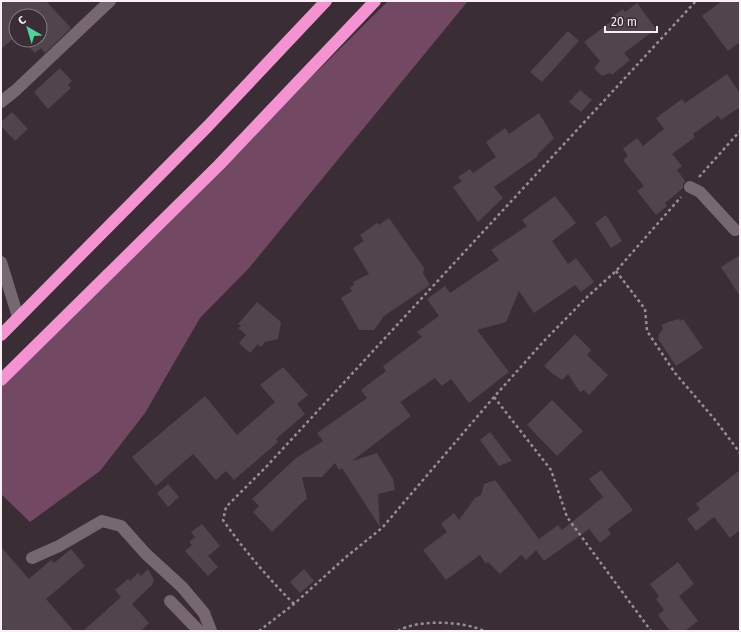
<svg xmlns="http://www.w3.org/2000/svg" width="741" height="632" viewBox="0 0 741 632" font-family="'Fira Sans',sans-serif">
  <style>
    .green { fill: #724863 }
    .building { fill: #51444c }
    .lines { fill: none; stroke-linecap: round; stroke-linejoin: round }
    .path { stroke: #998e94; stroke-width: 2.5; stroke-dasharray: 3 3; stroke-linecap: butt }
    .minor { stroke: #776870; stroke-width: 12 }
    .highway { stroke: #f493d2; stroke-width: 12 }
  </style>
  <rect width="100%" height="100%" fill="#3a2d35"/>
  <polygon class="green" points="388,1 468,1 249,268 200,318 145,413 100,471 30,522 1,494 1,385"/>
  <g class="building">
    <polygon points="1,1 46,1 71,28 45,53 41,48 35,53 23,40 40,40 40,16 16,16 16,36 1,49"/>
    <polygon points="722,1 740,1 740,42 728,51 702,16"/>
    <polygon points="637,3 656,29 624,53 630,60 612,75 610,73 602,76 594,68 600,61 584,42 613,20 611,18 623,9 625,12"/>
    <polygon points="568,31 579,41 542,82 530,72"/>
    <polygon points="60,68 72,81 68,85 71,88 48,109 34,92"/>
    <polygon points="727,74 740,93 740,107 721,120 718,116 693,134 695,137 672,154 682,166 677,170 685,181 683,184 683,188 665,203 667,206 656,215 637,191 644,186 623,160 628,156 623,149 637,138 643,146 664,129 656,118 682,99 685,103"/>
    <polygon points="580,90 592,100 581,112 569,102"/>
    <polygon points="12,112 28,129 15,141 1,126 1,122"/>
    <polygon points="539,113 554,138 537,155 538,156 494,187 503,198 478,222 453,187 462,181 458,177 470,169 473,173 496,157 486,142 505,128 509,134"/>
    <polygon points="555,196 576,223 552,241 568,264 576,258 594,282 581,292 575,285 534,313 519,291 506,322 477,330 509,372 469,403 451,379 442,386 435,378 400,402 411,416 352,461 377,453 393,479 395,490 378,494 380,527 342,468 339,470 335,463 322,477 302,477 307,498 272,532 253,512 259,506 252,499 296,458 323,441 317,433 367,398 361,390 386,371 383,366 422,337 417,332 439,316 427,299 445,286 450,293 499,260 491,250 527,226 522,220"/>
    <polygon points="606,215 622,241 611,248 595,223"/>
    <polygon points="389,218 424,268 423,273 430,285 384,316 374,330 359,330 341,298 352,291 350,288 354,285 353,282 369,274 353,248 364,241 360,235 377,223 379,225"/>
    <polygon points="740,255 740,296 721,267"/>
    <polygon points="257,302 281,322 278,339 265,342 261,347 258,344 250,353 239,343 246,335 238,328 241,326 238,324"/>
    <polygon points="679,319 680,321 683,319 703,348 676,366 658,339 659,334 663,329 662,325 668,322"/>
    <polygon points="575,334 591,350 587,355 608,375 589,395 584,390 580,392 568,374 562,380 553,374 544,366"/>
    <polygon points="283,367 308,395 297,404 305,414 276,439 278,442 234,480 226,471 216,480 193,454 156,486 132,457 205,396 237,435 275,402 260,385"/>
    <polygon points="552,400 583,431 557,456 527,425"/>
    <polygon points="490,432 512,461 499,466 480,440"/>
    <polygon points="601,470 633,510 608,529 611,534 600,543 589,529 544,561 536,550 526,560 521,555 500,574 488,562 486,564 480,555 446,580 423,550 447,532 441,524 454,513 459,520 475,498 481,495 484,484 495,480 539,539 558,525 562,530 603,497 589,479"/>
    <polygon points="740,470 740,530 730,538 714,517 696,531 687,519 700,509 696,504"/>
    <polygon points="168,484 179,497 168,507 157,493"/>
    <polygon points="202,524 220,546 208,556 218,567 208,576 185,551 192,545 189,542 195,537 191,532"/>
    <polygon points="1,547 29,579 51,560 54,563 71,549 85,566 46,599 74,631 1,631"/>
    <polygon points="678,562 694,584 679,596 698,621 685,631 670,631 658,615 664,610 656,599 659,596 650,584"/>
    <polygon points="148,569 154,580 152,585 132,604 149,623 141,631 83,631 121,597 115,590 128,579 130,581 138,573 141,576"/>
    <polygon points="304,569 314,581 300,593 290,582"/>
  </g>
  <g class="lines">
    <g class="path">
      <polyline points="699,177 740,131"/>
      <polyline points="616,271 645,309 647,331 675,373 716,421 740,453"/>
      <polyline points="494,397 551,470 567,517 651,631"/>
      <path d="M294,604C268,578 244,550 223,520L226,507L266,467L696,1"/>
      <polyline points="259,631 294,604 346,557 382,528 494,397 544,341 587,297 616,271 681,197"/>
      <path d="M398,631C417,619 464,621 484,631"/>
    </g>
    <g class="minor">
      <polyline points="1,102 16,90 110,1"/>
      <polyline points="690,187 700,192 735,230"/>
      <polyline points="1,262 18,317"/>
      <polyline points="32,558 59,546 102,521 121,526 146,554 182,587 204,613 211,631"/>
      <polyline points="170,601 199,631"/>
    </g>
    <g class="highway">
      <polyline points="1,335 208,126 326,1"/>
      <polyline points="1,380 219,165 375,1"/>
    </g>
  </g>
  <rect width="741" height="632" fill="none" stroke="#f9f0f5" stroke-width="4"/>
  <g transform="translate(28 28) rotate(322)"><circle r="19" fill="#3a2d35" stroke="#867b82"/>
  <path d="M0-3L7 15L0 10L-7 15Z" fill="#4ed39a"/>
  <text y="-6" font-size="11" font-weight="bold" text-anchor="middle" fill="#f9f0f5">С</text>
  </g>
  <path d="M605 26v6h52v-6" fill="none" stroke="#f9f0f5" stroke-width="2"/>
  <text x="611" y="26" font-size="12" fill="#f9f0f5" stroke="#3a2d35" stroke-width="3" paint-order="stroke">20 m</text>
</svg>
